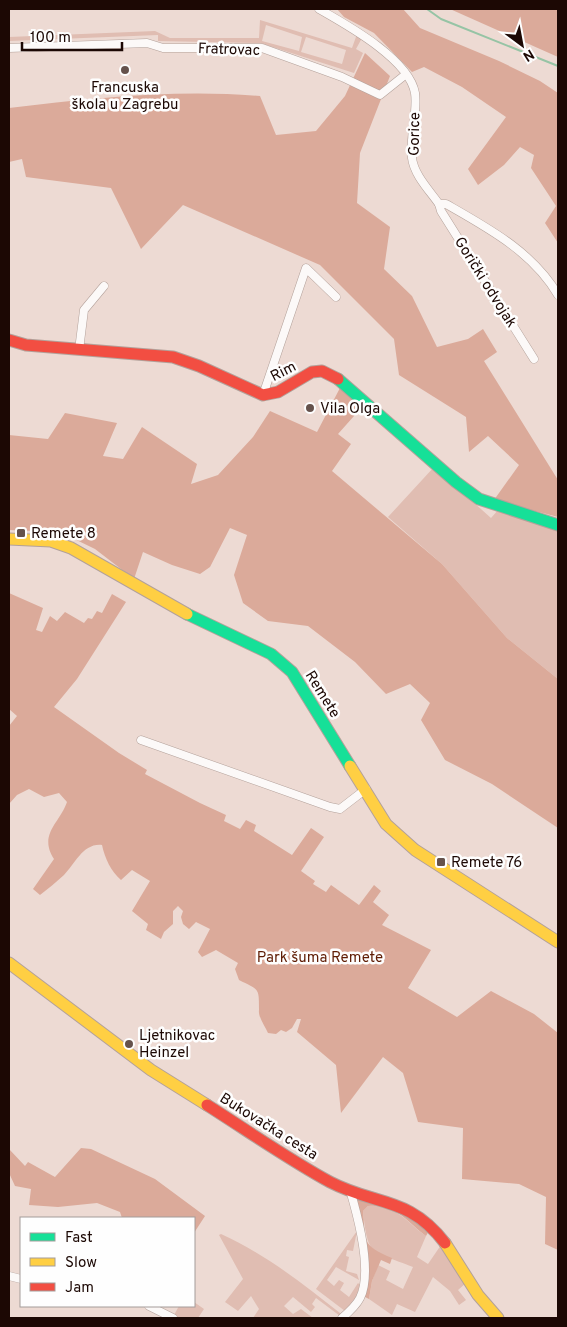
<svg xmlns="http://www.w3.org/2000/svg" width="567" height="1327" viewBox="0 0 567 1327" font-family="Overpass,sans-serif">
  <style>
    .green { fill: #e0bdb2; fill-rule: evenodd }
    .forest { fill: #dbaa9a }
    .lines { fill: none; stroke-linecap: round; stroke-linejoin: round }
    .stream { stroke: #96c4a5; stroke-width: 2 }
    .street-casing { stroke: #b3a19a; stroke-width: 9 }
    .fast-casing { stroke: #b3a19a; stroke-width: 13 }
    .slow-casing { stroke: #b3a19a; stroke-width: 13 }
    .jam-casing { stroke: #b3a19a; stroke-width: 13 }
    .street { stroke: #fcf9f8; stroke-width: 8 }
    .fast { stroke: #16e098; stroke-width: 11 }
    .slow { stroke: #ffcf43; stroke-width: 11 }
    .jam { stroke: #f24e42; stroke-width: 11 }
    .poi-dot { fill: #65524c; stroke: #fefefe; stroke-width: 2 }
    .labels { text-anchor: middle; stroke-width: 5; stroke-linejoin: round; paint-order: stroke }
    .street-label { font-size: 15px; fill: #1c0804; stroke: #fefefe }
    .poi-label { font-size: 15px; fill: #1c0804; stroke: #fefefe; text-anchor: start }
    .park-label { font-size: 15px; fill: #5f1d05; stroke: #fefefe }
  </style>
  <rect width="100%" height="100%" fill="#eddad3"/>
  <g class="green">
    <path d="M260,20L352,48L357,34L362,38L356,49L363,53L354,73L260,43L158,41V35L9,41V37L155,31L170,38H259ZM266,25L302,37L299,51L262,41ZM306,37L346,50L342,64L301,52Z"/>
    <polygon points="434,467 491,518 499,509 558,530 558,679 507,638 442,564 388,517"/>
    <path d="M376,1205C404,1212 405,1221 426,1236L417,1257L428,1264L441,1245L466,1283L458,1290L466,1300L459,1305L450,1291L433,1277L415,1312L397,1304L392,1315L369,1299L372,1281L378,1265L390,1271L386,1280L403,1289L413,1267C371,1250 368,1258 363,1211L368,1206Z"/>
    <polygon points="357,1231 353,1251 347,1250 346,1256 349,1257 346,1271 357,1274 359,1280 336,1267 327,1280 334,1286 339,1280 344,1283 340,1290 349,1297 358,1283 360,1285 356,1300 345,1311 316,1289"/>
    <path d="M221,1234C265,1254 302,1283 340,1313V1316L316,1298L312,1304L315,1307L311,1312L293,1297L284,1306L293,1314L301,1309L313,1318H253L259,1309L251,1296L238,1311L225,1302L243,1279L219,1235Z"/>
    <polygon points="194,1302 204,1309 198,1318 178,1318 174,1315 179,1306 194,1306"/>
  </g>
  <g class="forest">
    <polygon points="337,9 403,9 420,28 499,61 540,81 558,93 558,243 545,223 556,206 531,168 534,155 520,147 504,165 478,185 468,169 506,117 462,87 424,67 412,72 374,33 344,17"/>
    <polygon points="450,9 558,9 558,57"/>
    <path d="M365,53L390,76L360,153L357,203L390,227L384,269L412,296L437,347L468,339L483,329L497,352L484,361L558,480V517L494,500L519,465L488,436L469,452L466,417L399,375L394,339L320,265L183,205L141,249L111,188L26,177L22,159L9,162V166V108C93,98 176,89 260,96L276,135L316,131L345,96Z"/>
    <polygon points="341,386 362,407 338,434 351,444 332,471 442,564 507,638 558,679 558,828 492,784 445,760 421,720 430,703 410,684 386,694 355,662 308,626 268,621 243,603 234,575 247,535 230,528 210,567 200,574 172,565 143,552 134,579 95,549 60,532 9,530 9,435 48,439 65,413 117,423 103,456 123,459 142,427 197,464 191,484 218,475 253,437 270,411 317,432"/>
    <path d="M9,593L43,608L36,630L42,632L50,616L57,621L65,612L84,623L88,618L92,619L97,611L102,613L112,594L126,602L77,679L54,707L119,753L147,770L145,774L200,803L226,815L224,821L240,829L246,820L256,825L254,831L292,855L311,828L324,837L301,871L315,881L313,884L326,892L331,885L359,905L374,885L381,891L373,902L389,915L382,925L431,950L408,988L457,1017L491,991L534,1014L558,1033V1250L545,1244L546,1197L519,1184L462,1179L463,1128L418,1122L403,1073L383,1057L341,1113L336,1065L297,1032L301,1019H297L292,1028L286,1032L281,1030L276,1034L268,1033C265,1026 258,1017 259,1010C259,987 259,990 239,980L235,969L238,963L216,950L202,957L198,952L210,929L196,922L189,929L183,924L181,917L183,911L178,906L173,911V924L164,932L161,939L146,930L148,924L132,911L150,881L132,870L121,880C111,871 105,859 102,845C83,843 75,864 64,875C56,882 48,889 40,895L33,889L54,859C38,834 60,823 67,802L59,793L44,797L29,789L17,795L9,804V726L17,716L9,709Z"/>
    <polygon points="81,1148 91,1149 155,1179 205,1216 194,1233 194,1218 122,1218 120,1212 97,1203 58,1207 29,1205 31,1189 15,1186 9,1173 9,1149 25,1166 28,1162 55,1177"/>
    <path d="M359,1198L400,1208L430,1229L426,1236C407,1222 396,1203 368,1206L363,1211C366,1242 361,1245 392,1258L390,1264L381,1260L372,1281L369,1299L363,1296L367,1280L356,1200Z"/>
  </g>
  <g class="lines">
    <polyline class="stream" points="427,9 441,19 558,66"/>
    <defs>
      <g id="street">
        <path d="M319,9C347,25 409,59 415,93C418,113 409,140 412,158C414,175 430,191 439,204H446C488,228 533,252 558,295"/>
        <polyline points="9,48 147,43 163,48 262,48 342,77 380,95 405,75"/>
        <polyline points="439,204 441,211 534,359"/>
        <polyline points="79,350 84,310 104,286"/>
        <polyline points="263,395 306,268 336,297"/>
        <polyline points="141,740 330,807 340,809 366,789"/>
        <polyline points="9,1276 21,1279"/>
        <polyline points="149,1306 173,1318"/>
        <path d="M342,1318C349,1312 356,1306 360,1298C373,1272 358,1217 350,1190"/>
      </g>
      <g id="fast">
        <polyline points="338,379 456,482 479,499 558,525"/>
        <polyline points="187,614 271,654 292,672 350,766"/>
      </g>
      <g id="slow">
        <polyline points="9,539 51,541 71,548 187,614"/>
        <polyline points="350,766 386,824 415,850 558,942"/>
        <polyline points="9,963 151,1070 207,1105"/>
        <polyline points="445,1243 478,1295 498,1318"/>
      </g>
      <g id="jam">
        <polyline points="9,340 26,345 173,357 199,366 263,395 278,392 312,372 322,371 338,379"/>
        <path d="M207,1105C248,1131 288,1159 330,1182C376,1206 409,1196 445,1243"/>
      </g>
    </defs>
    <use href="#street" class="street-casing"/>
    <use href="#fast" class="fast-casing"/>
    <use href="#slow" class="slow-casing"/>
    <use href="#jam" class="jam-casing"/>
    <use href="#street" class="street"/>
    <use href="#fast" class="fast"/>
    <use href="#slow" class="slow"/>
    <use href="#jam" class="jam"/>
  </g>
  <g class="poi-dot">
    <circle cx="125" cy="70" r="5"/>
    <circle cx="310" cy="408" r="5"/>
    <rect x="16" y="528" width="10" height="10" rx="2.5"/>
    <rect x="436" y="857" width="10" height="10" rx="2.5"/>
    <circle cx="129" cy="1044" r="5"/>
  </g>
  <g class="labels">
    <g class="street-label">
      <text transform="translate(229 49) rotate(2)" y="5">Fratrovac</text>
      <text transform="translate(414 134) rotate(-89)" y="5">Gorice</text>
      <text transform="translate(486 282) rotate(58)" y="5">Gorički odvojak</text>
      <text transform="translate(283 371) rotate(-27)" y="5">Rim</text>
      <text transform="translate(323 694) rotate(58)" y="5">Remete</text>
      <text transform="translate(269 1126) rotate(32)" y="5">Bukovačka cesta</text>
    </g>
    <g class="poi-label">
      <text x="125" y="92" text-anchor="middle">Francuska<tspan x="125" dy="17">škola u Zagrebu</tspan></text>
      <text x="320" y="413">Vila Olga</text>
      <text x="31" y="538">Remete 8</text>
      <text x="451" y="867">Remete 76</text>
      <text x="139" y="1040">Ljetnikovac<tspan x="139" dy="17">Heinzel</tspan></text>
    </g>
    <g class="park-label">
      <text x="320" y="962">Park šuma Remete</text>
    </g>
  </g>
  <rect width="567" height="1327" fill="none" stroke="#1c0804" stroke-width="20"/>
  <rect x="20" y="1217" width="175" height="90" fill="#fefefe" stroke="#a49c9a"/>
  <rect x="30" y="1233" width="25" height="8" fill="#16e098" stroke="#a49c9a"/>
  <text x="65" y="1242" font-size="15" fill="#1c0804">Fast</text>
  <rect x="30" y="1258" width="25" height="8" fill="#ffcf43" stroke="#a49c9a"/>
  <text x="65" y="1267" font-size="15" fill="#1c0804">Slow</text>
  <rect x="30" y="1283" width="25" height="8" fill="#f24e42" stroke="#a49c9a"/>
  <text x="65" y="1292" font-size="15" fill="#1c0804">Jam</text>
  <g transform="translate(522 45) rotate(148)" stroke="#fefefe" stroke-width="4" paint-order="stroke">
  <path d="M0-4L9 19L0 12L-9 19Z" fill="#1c0804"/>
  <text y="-8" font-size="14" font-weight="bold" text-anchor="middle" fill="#1c0804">N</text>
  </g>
  <path d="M22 42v8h100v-8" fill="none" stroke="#1c0804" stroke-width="2.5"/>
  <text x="30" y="42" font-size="15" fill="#1c0804" stroke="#fefefe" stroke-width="4" paint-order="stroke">100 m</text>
</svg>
